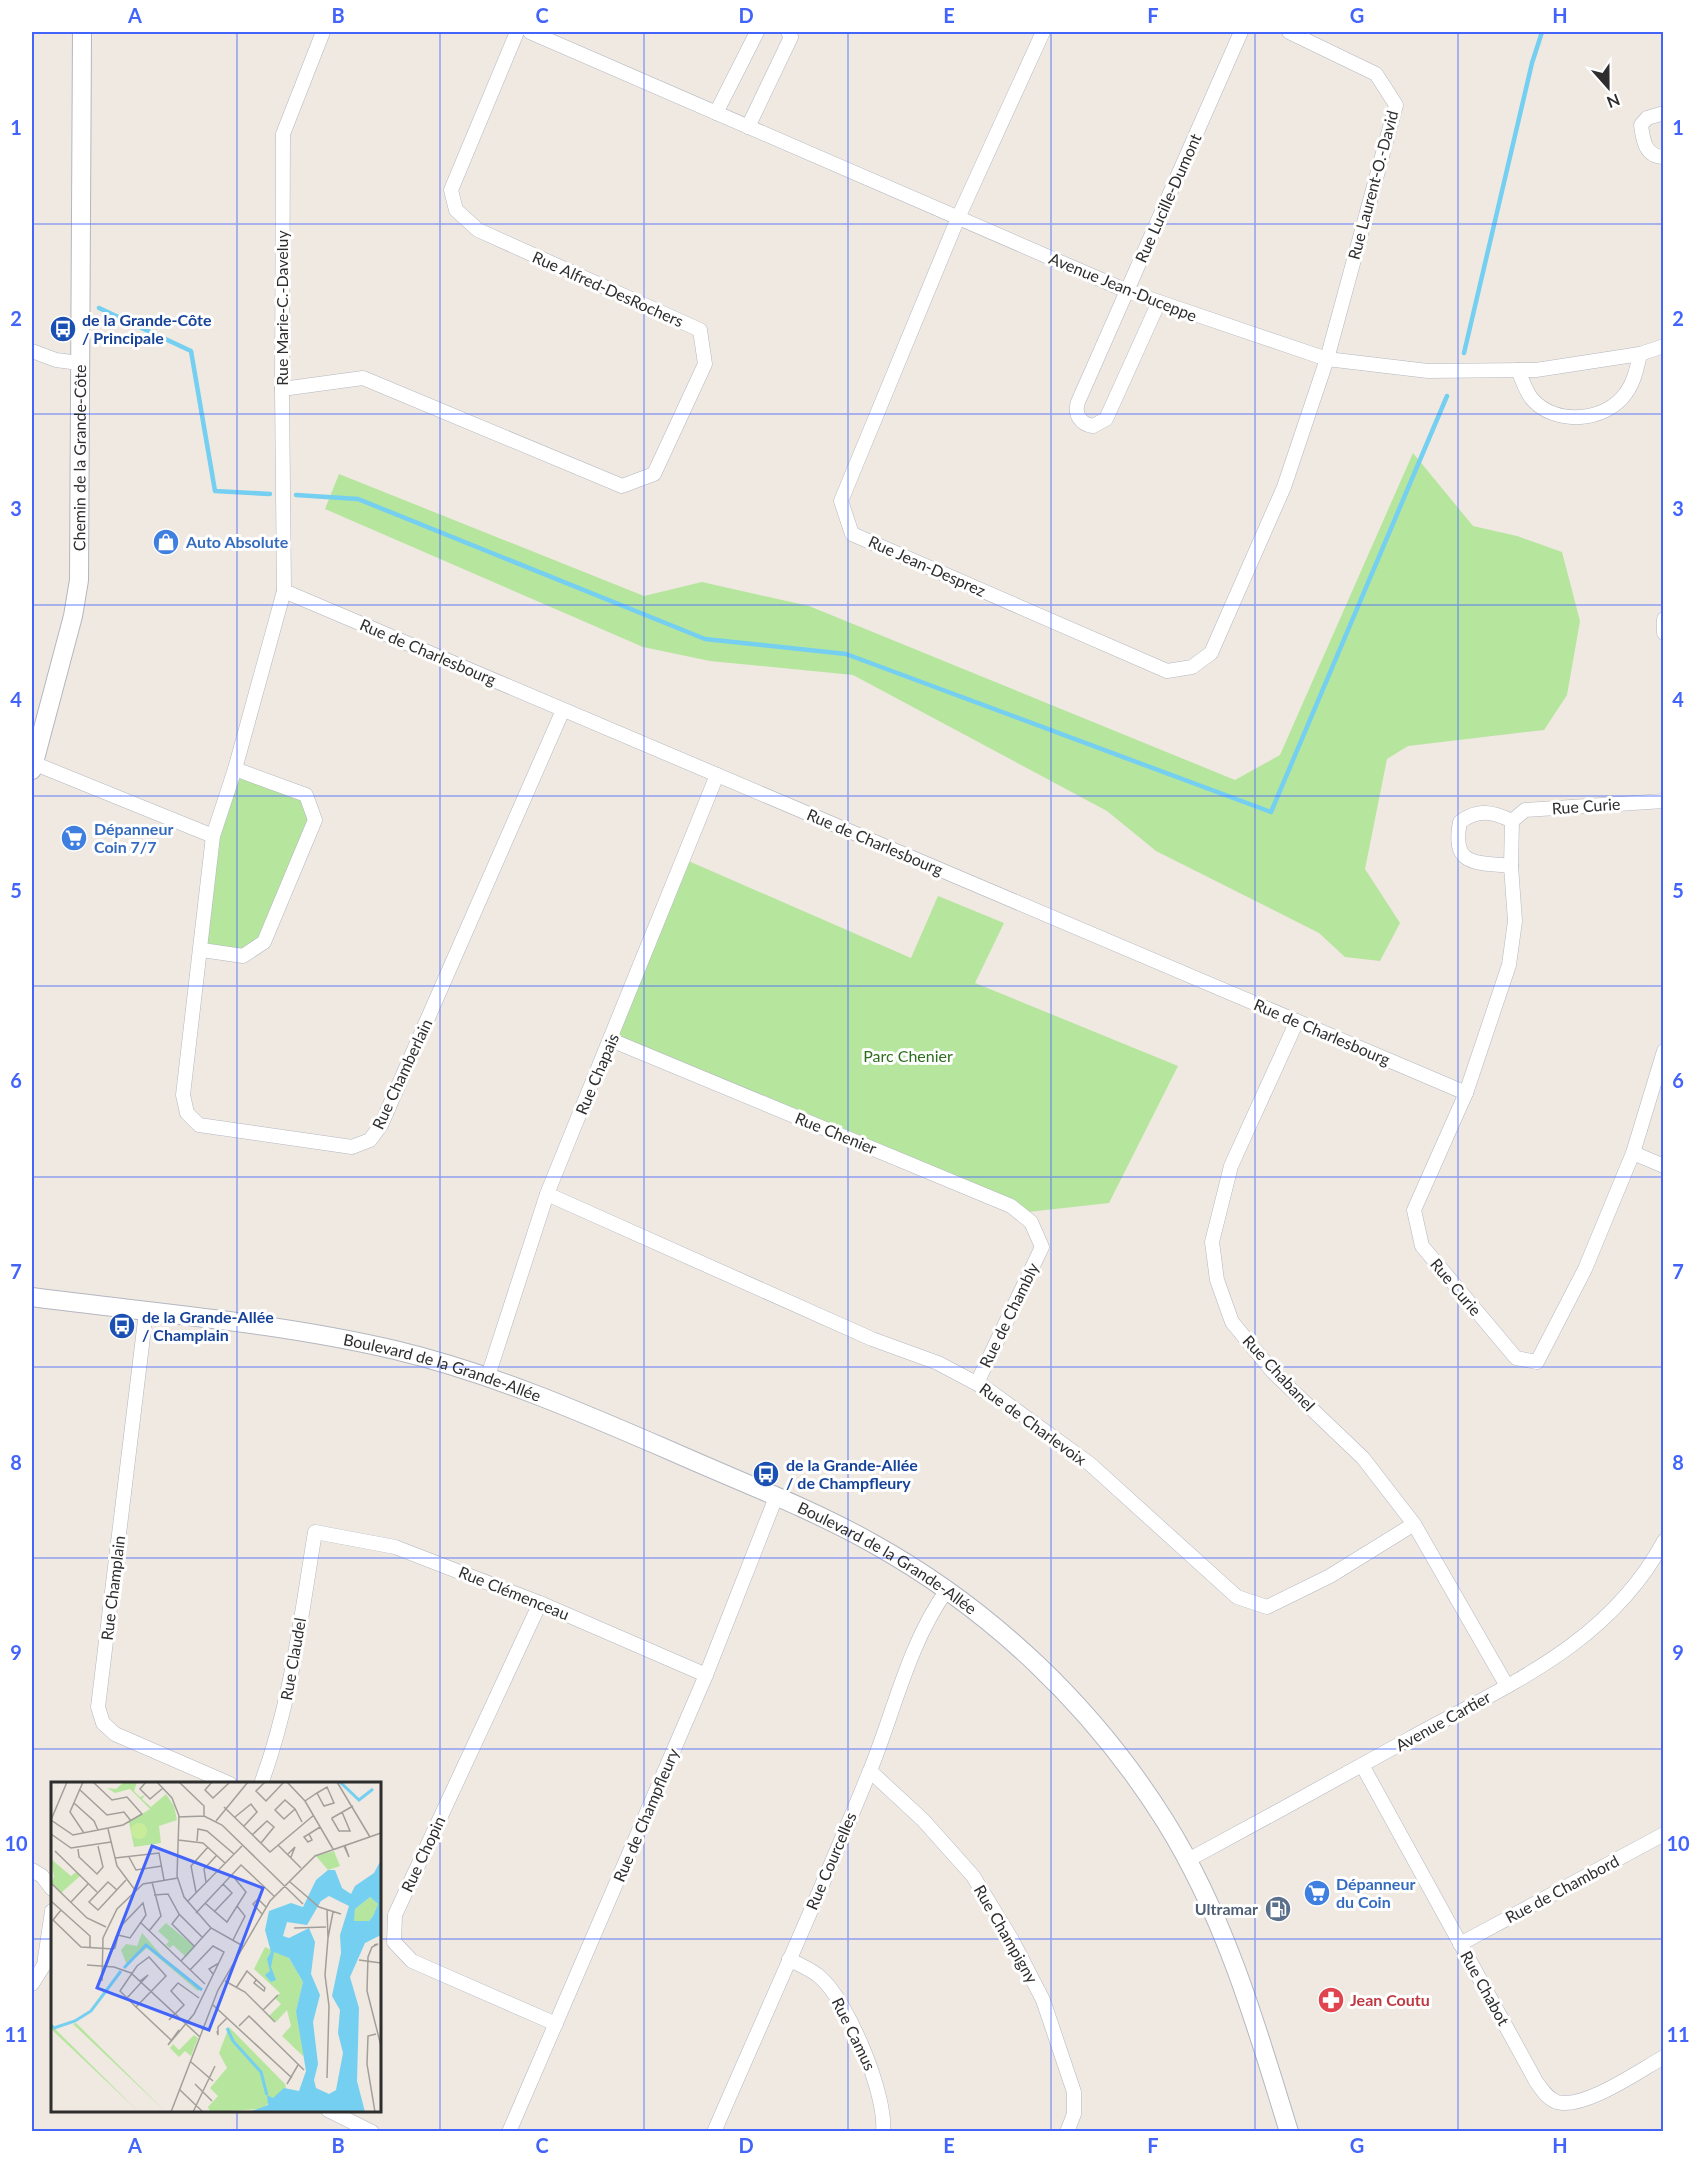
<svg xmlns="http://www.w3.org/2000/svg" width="1695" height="2163" viewBox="0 0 1695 2163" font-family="Lato,sans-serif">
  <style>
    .green { fill: #b6e59e }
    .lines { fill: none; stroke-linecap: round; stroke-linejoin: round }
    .stream { stroke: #75cff0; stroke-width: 4.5 }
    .street-casing { stroke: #b4b7c1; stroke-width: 15 }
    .secondary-casing { stroke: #b4b7c1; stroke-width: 20 }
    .street { stroke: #fff; stroke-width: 14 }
    .secondary { stroke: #fff; stroke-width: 18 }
    .grid { fill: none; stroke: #4264fb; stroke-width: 1.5; stroke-opacity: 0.55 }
    .labels { text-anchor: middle; stroke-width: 6; stroke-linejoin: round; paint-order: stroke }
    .street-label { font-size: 16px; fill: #2e2e2e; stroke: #fff }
    .transit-label { font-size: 16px; font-weight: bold; fill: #164399; stroke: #fff; text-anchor: start }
    .shop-label { font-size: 16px; font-weight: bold; fill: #366cbe; stroke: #fff; text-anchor: start }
    .park-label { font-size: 16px; fill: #2c6e1b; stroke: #fff }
    .service-label { font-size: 16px; font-weight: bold; fill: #4e5e75; stroke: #fff; text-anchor: end }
    .health-label { font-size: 16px; font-weight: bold; fill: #be3a42; stroke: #fff; text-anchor: start }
    .inset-river { fill: none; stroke: #75cff0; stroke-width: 3 }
    .inset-road { fill: none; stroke: #a29e99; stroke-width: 1.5 }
    .view { fill: #4264fb; fill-opacity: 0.15; stroke: #4264fb; stroke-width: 3 }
    .inset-edge { fill: none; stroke: #2e2e2e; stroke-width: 3 }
    .neatline { fill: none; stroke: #4264fb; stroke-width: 2 }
    .grid-label { font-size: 20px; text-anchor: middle; font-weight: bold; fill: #4264fb }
  </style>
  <rect width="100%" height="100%" fill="#efe9e1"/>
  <g class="green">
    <polygon points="1413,453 1473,526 1517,536 1562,552 1580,621 1567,695 1544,730 1408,746 1387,759 1365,869 1400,923 1380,961 1345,957 1319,933 1156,851 1107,811 853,675 710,661 643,647 325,509 339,474 644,596 702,582 809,606 1235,780 1280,755"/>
    <polygon points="235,769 306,795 315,820 264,942 243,956 202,950 213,836"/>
    <polygon points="684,859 911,958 938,896 1004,923 975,983 1178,1066 1109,1203 1028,1212 611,1040"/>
  </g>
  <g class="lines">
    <g class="stream">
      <polyline points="99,308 191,351 215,491 270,494"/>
      <polyline points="1464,353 1532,63 1542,32"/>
      <polyline points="296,495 358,499 705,639 846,654 1271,812 1447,396"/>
    </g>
    <defs>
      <g id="street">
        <polyline points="323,32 283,134 282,389 284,591 235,769 213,836 183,1095 187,1113 199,1125 352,1147 370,1140 381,1125 563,710"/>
        <polyline points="530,32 1127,291 1327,359 1428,371 1536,370 1640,354 1664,346"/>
        <polyline points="1043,32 958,218 841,501 852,534 1167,671 1192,667 1211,653 1284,487 1327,359 1396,105 1376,74 1289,32"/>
        <polyline points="716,113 757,32"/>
        <path d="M1664,113L1647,118L1641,125C1643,140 1645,157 1664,157"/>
        <polyline points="748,127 791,37 788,32"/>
        <path d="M1158,304L1106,419L1093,426C1080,424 1074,414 1078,402L1241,32"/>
        <polyline points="32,351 56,360 79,363"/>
        <path d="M1518,370C1522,379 1526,392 1532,399C1555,426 1606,422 1626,393C1634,382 1637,368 1640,354"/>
        <polyline points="282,389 363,378 622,486 654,474 705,364 700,330 478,230 456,210 451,190 517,32"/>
        <polyline points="284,591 1466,1093"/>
        <polyline points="1664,619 1664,633"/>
        <polyline points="33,763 213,836"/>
        <polyline points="1664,801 1525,810 1512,821 1511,866 1515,921 1509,965 1466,1093 1414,1210 1422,1246 1516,1358 1537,1362 1585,1269 1633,1153 1664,1051"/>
        <path d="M1511,866C1476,862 1451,867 1460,822C1478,809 1492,811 1512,821"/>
        <polyline points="202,950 243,956 264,942 315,820 306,795 235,769"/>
        <polyline points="1297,1021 1231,1166 1212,1242 1217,1280 1232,1322 1273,1372 1363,1458 1414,1524 1507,1686"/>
        <polyline points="611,1040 1011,1206 1031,1222 1042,1247 977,1383"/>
        <polyline points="1633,1153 1664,1166"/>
        <polyline points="547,1194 872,1339 938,1363 987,1389 1090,1464 1237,1597 1267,1607 1330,1576 1414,1524"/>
        <polyline points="146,1312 98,1707 103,1723 115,1734 230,1784"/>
        <polyline points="488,1376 547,1194 717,775"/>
        <polyline points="540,1603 395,1915 394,1942 412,1961 556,2024"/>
        <path d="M1362,1765L1537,2083C1543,2091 1548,2099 1557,2102C1584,2110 1640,2070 1664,2057"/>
        <polyline points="870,1771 923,1820 973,1876 1012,1940 1043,2000 1074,2092 1074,2114 1067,2132"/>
        <path d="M261,1784C291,1703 301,1617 315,1532L395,1547L540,1603L706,1675"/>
        <path d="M1188,1860C1262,1820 1335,1780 1409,1739C1507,1685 1608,1645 1664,1541"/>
        <polyline points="32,1870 42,1876 52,1889"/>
        <polyline points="1460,1944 1664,1834"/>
        <path d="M789,1959C799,1965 813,1970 821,1978C848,2002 887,2095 883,2132"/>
        <polyline points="32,1984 44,1965 52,1911"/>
        <polyline points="328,2110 372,2132"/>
        <polyline points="509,2132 706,1675 776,1497"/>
        <path d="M714,2132C766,2012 820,1894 869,1773C894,1713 908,1644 947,1590"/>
      </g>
      <g id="secondary">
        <path id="s1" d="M32,770L73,616L79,580L82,32"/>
        <path id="s2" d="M32,1297C152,1313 276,1322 395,1350C491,1373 581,1412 671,1451C738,1481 808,1507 872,1543C991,1609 1093,1706 1165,1821C1225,1917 1256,2024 1289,2132"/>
      </g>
    </defs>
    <use href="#street" class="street-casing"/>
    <use href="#secondary" class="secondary-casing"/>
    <use href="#street" class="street"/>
    <use href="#secondary" class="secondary"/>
  </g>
  <path class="grid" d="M237,32V1784M440,32V2132M644,32V2132M848,32V2132M1051,32V2132M1255,32V2132M1458,32V2132M32,224H1664M32,414H1664M32,605H1664M32,796H1664M32,986H1664M32,1177H1664M32,1367H1664M32,1558H1664M32,1749H1664M32,1939H52M380,1939H1664M237,2110V2132"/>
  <defs>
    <symbol id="bus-disc" viewBox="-11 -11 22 22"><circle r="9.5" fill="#1a4fb4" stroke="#fff"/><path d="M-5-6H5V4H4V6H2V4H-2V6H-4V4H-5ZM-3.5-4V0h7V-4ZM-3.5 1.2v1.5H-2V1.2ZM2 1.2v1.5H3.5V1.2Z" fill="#fff"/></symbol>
    <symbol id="shop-disc" viewBox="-11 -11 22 22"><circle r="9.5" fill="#3f7fe0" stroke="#fff"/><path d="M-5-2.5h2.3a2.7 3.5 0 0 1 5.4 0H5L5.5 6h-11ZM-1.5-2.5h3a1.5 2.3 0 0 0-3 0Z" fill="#fff"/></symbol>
    <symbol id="supermarket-disc" viewBox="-11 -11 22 22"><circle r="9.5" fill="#3f7fe0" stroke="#fff"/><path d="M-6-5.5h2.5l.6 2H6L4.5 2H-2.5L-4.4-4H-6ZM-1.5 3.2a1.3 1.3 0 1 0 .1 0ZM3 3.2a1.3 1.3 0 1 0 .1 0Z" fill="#fff"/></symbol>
    <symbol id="fuel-disc" viewBox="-11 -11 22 22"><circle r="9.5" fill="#5c6f8a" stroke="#fff"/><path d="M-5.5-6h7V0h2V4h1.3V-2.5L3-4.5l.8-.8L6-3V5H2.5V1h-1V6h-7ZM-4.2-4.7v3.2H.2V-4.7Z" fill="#fff"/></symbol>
    <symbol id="pharmacy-disc" viewBox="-11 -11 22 22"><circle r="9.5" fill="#e0444e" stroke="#fff"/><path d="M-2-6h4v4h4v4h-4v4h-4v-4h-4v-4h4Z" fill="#fff"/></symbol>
  </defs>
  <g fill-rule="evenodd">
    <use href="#bus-disc" x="48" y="314" width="30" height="30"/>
    <use href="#shop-disc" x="151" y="527" width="30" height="30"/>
    <use href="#supermarket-disc" x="59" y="823" width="30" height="30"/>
    <use href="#bus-disc" x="107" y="1311" width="30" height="30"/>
    <use href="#bus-disc" x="751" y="1459" width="30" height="30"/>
    <use href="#supermarket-disc" x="1302" y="1878" width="30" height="30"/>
    <use href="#fuel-disc" x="1263" y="1894" width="30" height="30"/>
    <use href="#pharmacy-disc" x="1316" y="1985" width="30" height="30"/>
  </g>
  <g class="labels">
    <g class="street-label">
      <text transform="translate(1373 185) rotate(-75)" y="6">Rue Laurent-O.-David</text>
      <text transform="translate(1168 198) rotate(-66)" y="6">Rue Lucille-Dumont</text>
      <text transform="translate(1123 287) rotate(22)" y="6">Avenue Jean-Duceppe</text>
      <text transform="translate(608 289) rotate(24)" y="6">Rue Alfred-DesRochers</text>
      <text transform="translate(282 308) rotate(-90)" y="6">Rue Marie-C.-Daveluy</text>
      <text dy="6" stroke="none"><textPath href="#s1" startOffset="318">Chemin de la Grande-Côte</textPath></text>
      <text transform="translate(927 566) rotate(24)" y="6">Rue Jean-Desprez</text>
      <text transform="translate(428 652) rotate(23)" y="6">Rue de Charlesbourg</text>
      <text transform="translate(1586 806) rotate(-4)" y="6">Rue Curie</text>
      <text transform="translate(875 842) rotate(23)" y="6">Rue de Charlesbourg</text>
      <text transform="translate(1322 1032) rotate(23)" y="6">Rue de Charlesbourg</text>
      <text transform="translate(402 1074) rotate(-65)" y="6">Rue Chamberlain</text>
      <text transform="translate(597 1074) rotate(-67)" y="6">Rue Chapais</text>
      <text transform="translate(836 1133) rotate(22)" y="6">Rue Chenier</text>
      <text transform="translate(1456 1287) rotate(50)" y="6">Rue Curie</text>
      <text transform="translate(1009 1315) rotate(-64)" y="6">Rue de Chambly</text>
      <text dy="6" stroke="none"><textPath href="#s2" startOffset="417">Boulevard de la Grande-Allée</textPath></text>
      <text transform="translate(1279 1373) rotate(47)" y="6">Rue Chabanel</text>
      <text transform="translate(1033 1424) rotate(36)" y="6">Rue de Charlevoix</text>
      <text dy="6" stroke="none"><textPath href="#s2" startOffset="903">Boulevard de la Grande-Allée</textPath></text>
      <text transform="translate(113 1588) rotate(-83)" y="6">Rue Champlain</text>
      <text transform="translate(514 1593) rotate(22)" y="6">Rue Clémenceau</text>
      <text transform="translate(293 1659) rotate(-80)" y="6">Rue Claudel</text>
      <text transform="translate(1443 1721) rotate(-29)" y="6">Avenue Cartier</text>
      <text transform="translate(646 1815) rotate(-67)" y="6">Rue de Champfleury</text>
      <text transform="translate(423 1854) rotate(-65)" y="6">Rue Chopin</text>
      <text transform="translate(831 1861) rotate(-67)" y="6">Rue Courcelles</text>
      <text transform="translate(1562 1889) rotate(-28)" y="6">Rue de Chambord</text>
      <text transform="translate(1006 1934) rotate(60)" y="6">Rue Champigny</text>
      <text transform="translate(1485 1988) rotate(61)" y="6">Rue Chabot</text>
      <text transform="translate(854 2034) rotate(64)" y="6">Rue Camus</text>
    </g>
    <g class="transit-label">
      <text x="82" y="326">de la Grande-Côte<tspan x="82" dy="18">/ Principale</tspan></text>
      <text x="142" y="1323">de la Grande-Allée<tspan x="142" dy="18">/ Champlain</tspan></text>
      <text x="786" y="1471">de la Grande-Allée<tspan x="786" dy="18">/ de Champfleury</tspan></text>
    </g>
    <g class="shop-label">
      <text x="186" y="548">Auto Absolute</text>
      <text x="94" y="835">Dépanneur<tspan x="94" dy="18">Coin 7/7</tspan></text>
      <text x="1336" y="1890">Dépanneur<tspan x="1336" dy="18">du Coin</tspan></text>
    </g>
    <g class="park-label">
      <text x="908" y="1062">Parc Chenier</text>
    </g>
    <g class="service-label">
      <text x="1258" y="1915">Ultramar</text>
    </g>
    <g class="health-label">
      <text x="1350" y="2006">Jean Coutu</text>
    </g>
  </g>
  <g transform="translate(51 1782)">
    <rect width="330" height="330" fill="#efe9e1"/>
    <path d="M73,0H86L83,9L89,15L94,13L91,17L100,25L115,12L123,24L126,38L108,44L110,61L83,65L78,40L99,27L79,7L64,11L56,6L65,7ZM283,69L289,84L277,88L265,74ZM0,77L20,94L25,90L29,94L10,111L0,100L3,95ZM319,115L327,122L322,134L318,139H302L304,127ZM115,141L144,165L135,175L122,163L119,166L115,163L118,159L107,149ZM91,151L119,183L149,207L147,209L96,166L76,183L70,168L75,162L86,164ZM214,165L238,176L252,200L245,229L253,258L252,274L231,254L240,244L236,228L225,240L218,234L230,222L224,216L229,211L203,187ZM25,241L115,330L22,242ZM0,244L4,247L88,330L0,247ZM178,245L234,302L235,306L211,327L159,330L157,325L167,314L159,306L176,286L168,271ZM143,253L147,256L140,274L134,269L128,275L119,266L122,262L128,268Z" fill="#b6e59e"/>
    <path d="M80 49a8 8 0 1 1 16 0a8 8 0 1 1-16 0Z" fill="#c9ec9a"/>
    <path d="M330,78V153L314,161L299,195L308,226L306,299L314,330H198L217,323L216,313L222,316L233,306L248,309L255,289L245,229L252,200L238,176L223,170L220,185L225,198L220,200L214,193L219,189L216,177L220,170L214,148L218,129L240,121L252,125L265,98L277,88H284L291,106L300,112L304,104L323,91ZM278,114L298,124L289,153L290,171L281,214L289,228L287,251L292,271L285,308L278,312L265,306L263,298L267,282L262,240L269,213L260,192L264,160L258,146L238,156L232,154L236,140L256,143L270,119ZM319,115L327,122L322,134L318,139H303L304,127Z" fill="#75cff0" fill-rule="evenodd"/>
    <path class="inset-river" d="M289,0L308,18L322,7M73,186L95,163L151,208M0,243L3,246L24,239L40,229L70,189M176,246L182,259L210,290L216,313"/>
    <path class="inset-road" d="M16,0L0,38L22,53L72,43L91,32L76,15L61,18L42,0M32,0L19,30L33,51M95,0L89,7L99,17L112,6M106,0L121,16L128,34L126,94L133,115L160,146L192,164M128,0L153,24V34M161,0L154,8L162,16L178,1M214,0L205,9L215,19L233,0M236,0L254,19L282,67M286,0L319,55M28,7L56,33L73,30L80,39M254,19L266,11L276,5L283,21L273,24L266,11M23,21L43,39L47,48M173,25L219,70L263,33M244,27L233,37L224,28L234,18L244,27L251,40M291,30L299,49H288L281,37V36L302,24M127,35L153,34L171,43L252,122M184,35L200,22L206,30L193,44M165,39L197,0M57,47L66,84L84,108M0,52L20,66L60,60M258,52L261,58L257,60L253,55L258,52L269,45M201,53L216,39L223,45L210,61M127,58L152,61L174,81M146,59L147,47L156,49L183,72M227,63L250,86M293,64L298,75L294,64M27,67L28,75L46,92L52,85L47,64M4,69L46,110M237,72L244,65L240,75M78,75L85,88L111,84M64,76L108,71L113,98M155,100L153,87L166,73M239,100L268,125L290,132M0,101L36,136L55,145M66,108L57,100L38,120L47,128L48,127L75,98M145,110L140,84L157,65M103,113L117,112L128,132L152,156M0,119L39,154V166M20,120L37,102M136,120L191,64M154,121L176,140L195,110L181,93M10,128L2,138L30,165L62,167L64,166L67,153L70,144L92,121L95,133L79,156L67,153M276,128L277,156L282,130M163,130L181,111L172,102M145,131L190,83L223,114M211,132L202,122L207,117L215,125M128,133L121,142L144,165M89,140L154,202M243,146L275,145M98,149L110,134L101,100M182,158L194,134L186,124M323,163L327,162L321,165L317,175L316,209L330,264M308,178L330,181M130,179L160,146M36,183L63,185L80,191L149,255M162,192L158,187L168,181M51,199L52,156L66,127L92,102L127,96M174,199L194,210L224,240M185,206L196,189L197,190L214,206L213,209L203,201L205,198M76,216L97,193L89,199M162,223L241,296M85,225L115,194L98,175L86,184L69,209L85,225L119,257L121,259M212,228L227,213M123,232L118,238L133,223L120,209L127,201L148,216M188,244L198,234L253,288M128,248L117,263L143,232L173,170L162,164L139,188M166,249L167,253V245L176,236M140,280L162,299M276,296L278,224L274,193L277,156M144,302L161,319M236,302L247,283M129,308L152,330M120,330L167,208L219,119L264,74L330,51M142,330L164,284M324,330L316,282L317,254L325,252"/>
    <path class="view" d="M101,64L212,106L158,248L46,206Z"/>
    <rect width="330" height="330" class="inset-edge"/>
  </g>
  <rect width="1695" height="2163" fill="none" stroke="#ffffff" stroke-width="66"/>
  <g transform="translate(1608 87) rotate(159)" stroke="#ffffff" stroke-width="4.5" paint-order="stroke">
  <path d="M0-4.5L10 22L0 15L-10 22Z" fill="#2e2e2e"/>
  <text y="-9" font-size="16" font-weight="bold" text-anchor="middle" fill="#2e2e2e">N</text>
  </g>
  <rect x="33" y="33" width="1629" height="2097" class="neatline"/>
  <g class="grid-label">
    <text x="135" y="23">A</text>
    <text x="338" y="23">B</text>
    <text x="542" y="23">C</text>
    <text x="746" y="23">D</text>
    <text x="949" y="23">E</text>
    <text x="1153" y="23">F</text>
    <text x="1357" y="23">G</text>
    <text x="1560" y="23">H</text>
    <text x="16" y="135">1</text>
    <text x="1678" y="135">1</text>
    <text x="16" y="326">2</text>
    <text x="1678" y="326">2</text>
    <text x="16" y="516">3</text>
    <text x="1678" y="516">3</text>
    <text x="16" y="707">4</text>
    <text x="1678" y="707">4</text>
    <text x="16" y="898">5</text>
    <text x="1678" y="898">5</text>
    <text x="16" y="1088">6</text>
    <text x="1678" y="1088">6</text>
    <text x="16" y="1279">7</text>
    <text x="1678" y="1279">7</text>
    <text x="16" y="1470">8</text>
    <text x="1678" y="1470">8</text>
    <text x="16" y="1660">9</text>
    <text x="1678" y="1660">9</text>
    <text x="16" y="1851">10</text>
    <text x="1678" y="1851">10</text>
    <text x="16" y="2042">11</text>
    <text x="1678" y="2042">11</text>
    <text x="135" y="2153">A</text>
    <text x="338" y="2153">B</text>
    <text x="542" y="2153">C</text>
    <text x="746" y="2153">D</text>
    <text x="949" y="2153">E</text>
    <text x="1153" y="2153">F</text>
    <text x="1357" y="2153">G</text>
    <text x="1560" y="2153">H</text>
  </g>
</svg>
